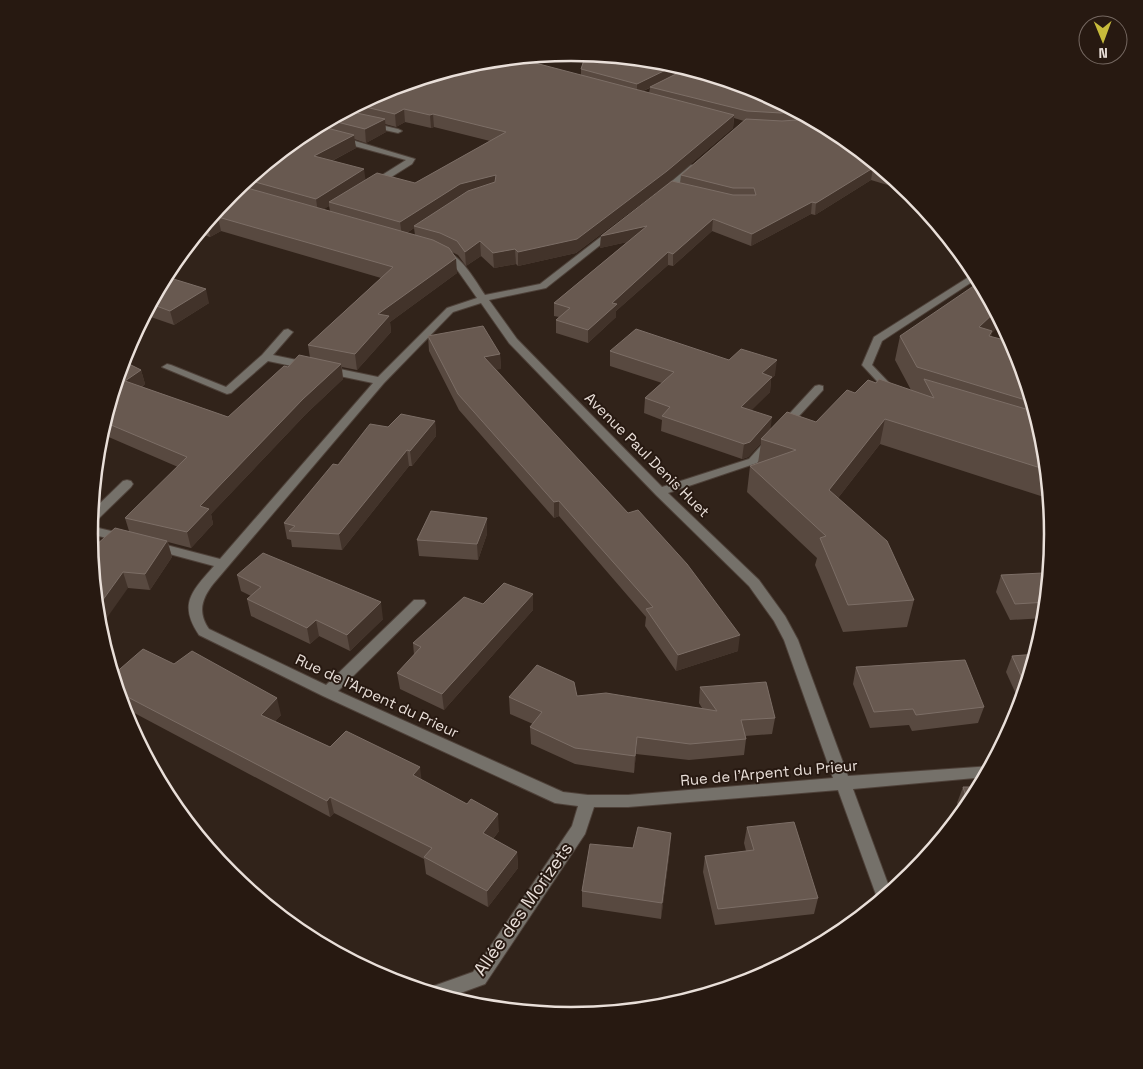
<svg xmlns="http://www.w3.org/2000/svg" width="1143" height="1069" viewBox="0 0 1143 1069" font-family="'Space Grotesk',sans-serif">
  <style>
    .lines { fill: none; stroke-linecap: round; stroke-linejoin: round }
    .minor-casing { stroke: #4e4139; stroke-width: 2 }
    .minor { fill: #75716a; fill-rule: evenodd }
    .wall { fill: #584940; fill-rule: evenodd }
    .shaded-wall { fill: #42332a }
    .building { fill: #685950; stroke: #7c6e66 }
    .labels { text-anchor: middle; stroke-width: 4; stroke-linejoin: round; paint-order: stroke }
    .street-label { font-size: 15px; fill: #e9dfd9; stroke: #271911 }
    .near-street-label { font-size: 18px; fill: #e9dfd9; stroke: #271911 }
    .rim { fill: none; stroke: #e9dfd9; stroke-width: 2.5 }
  </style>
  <rect width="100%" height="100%" fill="#31231a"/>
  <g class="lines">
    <defs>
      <g id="minor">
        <polygon points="338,115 398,129 402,131 398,133 332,118"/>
        <polygon points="336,137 342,137 415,159 412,164 377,186 371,186 371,182 406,160 336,141"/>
        <polygon points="691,165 698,167 666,195 660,195 660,191"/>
        <path d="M611,229L618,231L546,288L489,300L517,339L662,487L749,459L767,439H775L777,441L775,443L757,463L668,493L759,580L785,616L798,640L848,776L992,766L986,777L853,789L891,892L879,903L838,790L628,807H594L585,834L485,984L447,998L426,992L428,988L473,972L572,826L578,806L555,803L323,696L199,635C178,604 192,591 214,566L151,549L149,546L151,543L155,542L220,559L373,383L268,361L231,393L227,394L162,367L167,364L171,365L226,387L262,355L284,330L288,329L293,332L273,355L378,377L447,308L477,298L451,261L440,255V251C458,249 476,282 485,295L540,284ZM481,303L509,343L656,495L749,586L774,621L784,640L833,778L628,795H588L563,792L338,691L424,606L426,603L424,600H414L326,685L209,629C197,612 202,598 214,583L384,383L453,312Z"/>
        <polygon points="975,273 978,278 882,341 872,365 897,391 896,393 888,393 862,365 874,337"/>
        <polygon points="819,385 823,386 823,390 788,428 780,428 778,426 780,424 815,386"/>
        <polygon points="127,480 131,481 133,484 131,487 95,522 91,523 92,511 123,481"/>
        <polygon points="90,526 128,535 130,538 124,542 90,534"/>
      </g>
    </defs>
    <use href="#minor" class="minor-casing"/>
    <use href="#minor" class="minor"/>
  </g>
  <g class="wall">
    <path d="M572,52L666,62L756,89L840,134L906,189L904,190L871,180L815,215L811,214L751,246L712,231L673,266L668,265L616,311V317L588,343L556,333V320L559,317L554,316V303L627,242L600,248L601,236L680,183L681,175L744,121L734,118L733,128L666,185L576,253L518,266L516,264L494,268L481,256L466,266L458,255L452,252L457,273L390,322L391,332L357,370L342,367L343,379L306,414L211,514L213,524L191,548L168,542L172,557L150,590L128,588L95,546L129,531L125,518L178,467L104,435L99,438L123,361L141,370L145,384L142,387L228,417L288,367L310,358L308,345L381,278L221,231L210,237L198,233L231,193L304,134L387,89L581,75V69L583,62L564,53ZM678,66L687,69L678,73ZM650,88L649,93L643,91ZM405,122L431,128L434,127L490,141L415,183L365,180L332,161L356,148L354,139L366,143L386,132L385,124L396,127ZM329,206L330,211L323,209ZM414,228L415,235L407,233Z"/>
    <polygon points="165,278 209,303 174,325 145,315"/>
    <polygon points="992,333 991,336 1017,350 1044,441 1050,499 880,444 838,498 914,600 907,627 843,632 815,565 817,558 747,492 750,466 758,463 761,443 748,457 742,459 661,431 662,420 644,413 645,398 662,383 610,366 610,351 775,375 771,379 770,392 751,410 771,429 816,422 855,393 876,383 911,390 895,360 900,336"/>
    <polygon points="428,336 500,354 501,369 496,369 738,651 676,671 645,626 646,617 559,516 554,518 459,410 429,351"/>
    <polygon points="435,421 436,436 412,466 409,466 342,550 292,547 291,540 287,539 284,523 338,465 388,427"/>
    <polygon points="487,534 478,560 419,556 417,540"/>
    <polygon points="237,575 383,619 350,651 319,636 310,644 251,616 247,599 251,596 241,591"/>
    <polygon points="1001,575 1049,583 1045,618 1010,620 996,592"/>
    <polygon points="483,604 533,610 444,710 400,689 397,673 414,655 413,643"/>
    <polygon points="1037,654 1021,705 1006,672 1012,656"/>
    <polygon points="174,664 281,715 275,721 330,747 422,780 499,831 493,839 517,852 518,868 488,907 426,874 424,859 334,813 330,817 123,707 113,675"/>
    <polygon points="856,667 984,707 978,723 912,731 909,725 870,728 853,684"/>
    <polygon points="700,687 775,718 772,734 745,736 746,739 744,755 689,760 636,754 634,773 575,764 531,744 530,727 533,724 510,714 509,697 577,696 702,708 699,703"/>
    <polygon points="963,787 972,803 961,816 957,803"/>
    <polygon points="959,818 945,835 951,819"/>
    <polygon points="747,827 818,898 814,914 715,925 703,872 705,856 746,851 744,843"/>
    <polygon points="633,848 670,849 661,919 582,907 582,891"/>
  </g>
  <g class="shaded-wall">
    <polygon points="676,65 678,66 678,73 637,94 637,84"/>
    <polygon points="404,109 405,122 396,127 395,114"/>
    <polygon points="433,114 434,127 431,128 430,115"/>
    <polygon points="734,115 733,128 666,185 576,253 518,266 518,252"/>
    <polygon points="385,119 386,132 366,143 365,129"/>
    <polygon points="354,135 356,148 316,169 314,156"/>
    <polygon points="873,168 871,180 815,215 816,203"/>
    <polygon points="364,169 366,183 329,202 329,206 318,213 316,199"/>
    <polygon points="496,175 496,189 414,226 414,228 402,236 400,222 460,184"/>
    <polygon points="812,202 811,214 751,246 752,234"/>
    <polygon points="218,217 221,231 210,237 207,222"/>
    <polygon points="713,219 712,231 673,266 673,254"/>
    <polygon points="647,226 646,238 600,248 601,236"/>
    <polygon points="480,241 481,256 466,266 465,252"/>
    <polygon points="515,249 516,264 494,268 493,253"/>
    <polygon points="668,252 668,265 616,311 616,317 588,343 588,330 612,303"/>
    <polygon points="456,258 457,273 390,322 391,332 357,370 355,354 378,314"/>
    <polygon points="206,289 209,303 174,325 170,311"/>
    <polygon points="996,311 1002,323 992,333 986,355 979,327"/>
    <polygon points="500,354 501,369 485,372 484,357"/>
    <polygon points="777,360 775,375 771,379 770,392 740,422 741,407 762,373"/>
    <polygon points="341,364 343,379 306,414 211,514 213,524 191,548 187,532 200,506 303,399"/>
    <polygon points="141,370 145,384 129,395 125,381"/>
    <polygon points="772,417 770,433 761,439 761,443 748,457 742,459 744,444"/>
    <polygon points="885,419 880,444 824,516 829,490"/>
    <polygon points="435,421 436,436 412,466 410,451"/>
    <polygon points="102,428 104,435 99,438"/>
    <polygon points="407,450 409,466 342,550 339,534"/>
    <polygon points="559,501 559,516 554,518 554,502"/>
    <polygon points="487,518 487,534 478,560 477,544"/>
    <polygon points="167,541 172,557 150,590 145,574"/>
    <polygon points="123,572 128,588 99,629 97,608"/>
    <polygon points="533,594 533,610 444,710 442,694"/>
    <polygon points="381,602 383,619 350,651 347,635"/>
    <polygon points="316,620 319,636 310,644 307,628"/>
    <polygon points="740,635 738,651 676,671 678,655"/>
    <polygon points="277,698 281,715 265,732 261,715"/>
    <polygon points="637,737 636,754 634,773 635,756"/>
    <polygon points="420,767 422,783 413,775"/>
    <polygon points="330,797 334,813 330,817 327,801"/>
    <polygon points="498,814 499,831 484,850 483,833"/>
    <polygon points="671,833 670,849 661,919 662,903"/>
    <polygon points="517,852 518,868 488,907 487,891"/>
  </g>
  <g class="building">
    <polygon points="586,54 666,62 676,65 637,84 581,69"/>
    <polygon points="516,58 734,115 667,171 577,239 518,252 515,249 493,253 480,241 465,252 457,241 440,233 414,226 468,191 495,182 496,175 460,184 400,222 329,202 377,173 415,183 506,132 433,114 430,115 404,109 395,114 357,105 387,89 478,62"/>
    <polygon points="688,68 756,89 799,112 781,113 747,111 650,87"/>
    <polygon points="347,111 385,119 365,129 329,120"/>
    <polygon points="746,119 782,121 811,119 840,134 887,173 873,168 816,203 812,202 752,234 713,219 673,254 668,252 612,303 617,304 588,330 556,320 570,308 554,303 647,226 601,236 672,181 733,195 756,195 754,188 733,188 681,175"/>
    <polygon points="319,126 354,135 314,156 364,169 316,199 248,180 304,134"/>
    <polygon points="240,186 433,240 449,248 456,258 378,314 389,316 355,354 308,345 393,267 218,217 207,222 231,193"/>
    <polygon points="167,277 206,289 170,311 151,304 165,278"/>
    <polygon points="981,284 996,311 979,327 992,331 989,336 1012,342 1017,350 1032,402 917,367 900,336 975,285 978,286"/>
    <polygon points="483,326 500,354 484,357 628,513 638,510 687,564 740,635 678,655 646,609 653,607 559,501 554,502 458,394 428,336"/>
    <polygon points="636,329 729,360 741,349 777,360 762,373 772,377 741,407 772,417 750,442 744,444 662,416 670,407 645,398 674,372 610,351"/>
    <polygon points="299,355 341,364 303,399 200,506 209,509 187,532 125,518 187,457 104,422 123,361 141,370 125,381 228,417 284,366 288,367"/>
    <polygon points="879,379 934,398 924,379 1036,412 1044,441 1047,470 885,419 829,490 887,541 914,600 848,605 820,538 826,536 750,466 796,450 761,439 787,412 816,422 847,390 855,393 868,380 876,383"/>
    <polygon points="401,414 435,421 410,451 407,450 339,534 289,531 295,526 284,523 333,464 338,465 370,424 388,427"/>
    <polygon points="431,511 487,518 477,544 417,540"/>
    <polygon points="115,528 167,541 145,574 123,572 97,608 91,545 95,546"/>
    <polygon points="263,553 381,602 347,635 316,620 307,628 247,599 261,587 237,575"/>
    <polygon points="1043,573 1049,583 1047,602 1015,604 1001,575"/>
    <polygon points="504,583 533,594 442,694 397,673 421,647 413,643 464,597 483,604"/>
    <polygon points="143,649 174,664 192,651 277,698 261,715 330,747 346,731 420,767 413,775 467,804 471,799 498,814 483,833 517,852 487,891 424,857 432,848 330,797 327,801 118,692 113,675"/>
    <polygon points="1037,654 1026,687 1012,656"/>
    <polygon points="965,660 984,707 916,715 913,709 874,712 856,667"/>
    <polygon points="537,665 574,682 577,696 606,693 717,711 700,687 766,682 775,718 741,720 746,739 690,744 637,737 635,756 575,748 530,727 542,712 509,697"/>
    <polygon points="963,787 980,787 972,803 969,806"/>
    <polygon points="959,818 953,825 951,819"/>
    <polygon points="794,822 818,898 718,909 705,856 754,850 747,827"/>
    <polygon points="638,827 671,833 662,903 582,891 590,844 633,848"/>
    <polygon points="613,1011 613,1012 572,1016 539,1013"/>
  </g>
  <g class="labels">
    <g class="street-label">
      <text transform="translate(647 455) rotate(45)" y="5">Avenue Paul Denis Huet</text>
      <text transform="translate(377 696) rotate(25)" y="5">Rue de l'Arpent du Prieur</text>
      <text transform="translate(769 773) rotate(-5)" y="5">Rue de l'Arpent du Prieur</text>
    </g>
    <g class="near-street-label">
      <text transform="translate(523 909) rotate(-55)" y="6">Allée des Morizets</text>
    </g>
  </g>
  <path d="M0 0H1143V1069H0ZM98 534a473 473 0 1 1 946 0a473 473 0 1 1-946 0Z" fill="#271911" fill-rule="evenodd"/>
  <path class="rim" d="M98 534a473 473 0 1 1 946 0a473 473 0 1 1-946 0Z"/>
  <g transform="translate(1103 40) rotate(179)"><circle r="24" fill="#271911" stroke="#756861"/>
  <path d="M0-4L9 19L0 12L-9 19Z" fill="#c7bb3b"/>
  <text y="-8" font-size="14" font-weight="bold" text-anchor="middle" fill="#e9dfd9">N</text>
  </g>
</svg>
